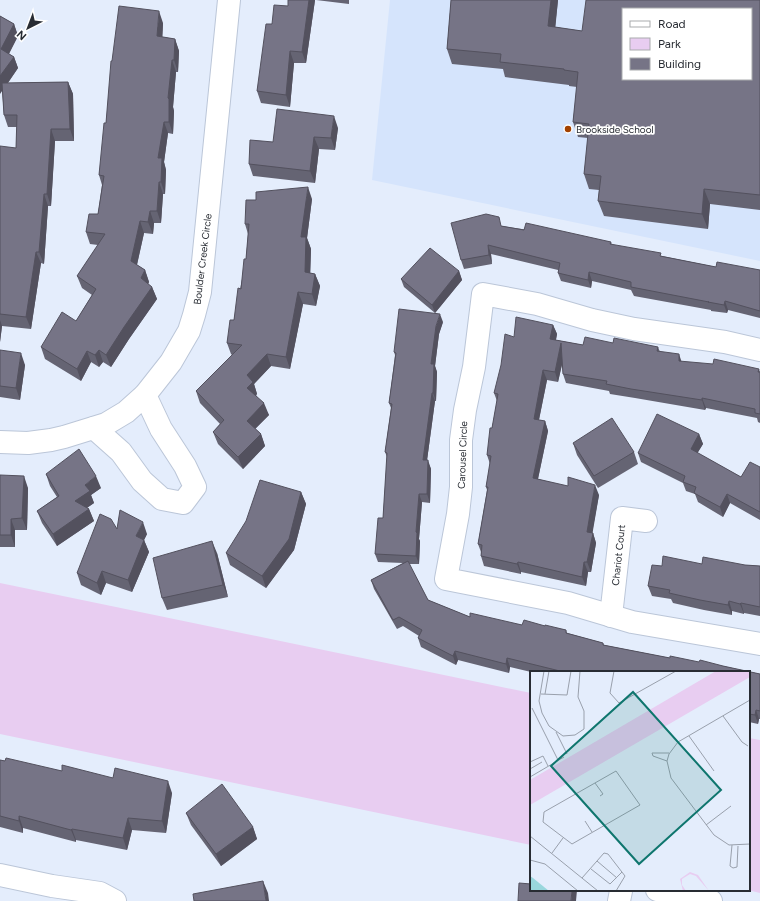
<svg xmlns="http://www.w3.org/2000/svg" width="760" height="901" viewBox="0 0 760 901" font-family="Figtree,sans-serif">
  <style>
    .built { fill: #d5e4fc; fill-rule: evenodd }
    .green { fill: #e8cdf1 }
    .lines { fill: none; stroke-linecap: round; stroke-linejoin: round }
    .minor-casing { stroke: #bbc6d8; stroke-width: 24 }
    .minor { stroke: #fff; stroke-width: 22 }
    .wall { fill: #656473 }
    .shaded-wall { fill: #53515e }
    .building { fill: #767486; stroke: #53515e; fill-rule: evenodd }
    .poi-dot { fill: #a34100; stroke: #fff; stroke-width: 1.5 }
    .labels { text-anchor: middle; stroke-width: 3.5; stroke-linejoin: round; paint-order: stroke }
    .poi-label { font-size: 10px; fill: #282c33; stroke: #fff; text-anchor: start }
    .street-label { font-size: 10px; fill: #282c33; stroke: #fff }
    .inset-road { fill: none; stroke: #99a0ac; stroke-width: 1 }
    .view { fill: #0f766e; fill-opacity: 0.15; stroke: #0f766e; stroke-width: 2 }
    .inset-edge { fill: none; stroke: #282c33; stroke-width: 2 }
  </style>
  <rect width="100%" height="100%" fill="#e4edfc"/>
  <path class="built" d="M390,0H760V261L372,180ZM623,9H751V79H623Z"/>
  <g class="green">
    <polygon points="0,583 531,693 531,845 0,734"/>
    <polygon points="749,738 760,740 760,893 748,890 749,890"/>
  </g>
  <g class="lines">
    <defs>
      <g id="minor">
        <polyline points="760,350 725,342 634,329 592,320 537,304 483,294 474,367 465,410 461,440 461,487 458,514 446,579 568,603 632,622 760,644"/>
        <polyline points="94,428 121,452 142,481 162,499 183,503 195,487 185,466 161,429 145,395"/>
        <polyline points="0,442 28,443 51,440 64,437 106,424 126,412 145,395 171,362 189,331 194,315 200,292 229,0"/>
        <polyline points="611,616 622,518 646,521"/>
        <polyline points="0,875 52,886 100,893 115,901"/>
        <polyline points="657,890 711,901"/>
        <polyline points="619,901 621,891"/>
      </g>
    </defs>
    <use href="#minor" class="minor-casing"/>
    <use href="#minor" class="minor"/>
  </g>
  <g class="wall">
    <polygon points="288,0 315,0 306,63 294,63 290,107 261,103 257,91 272,24 288,6"/>
    <polygon points="316,0 349,0 349,4"/>
    <polygon points="451,0 558,0 555,27 582,31 760,0 760,210 710,204 708,229 604,216 598,201 599,190 589,189 584,174 588,138 578,137 573,122 577,87 569,86 569,85 505,77 503,69 452,64 447,49"/>
    <polygon points="0,16 14,24 18,36 9,54 14,57 18,68 8,83 68,82 73,94 74,141 55,141 51,206 48,206 44,264 41,263 31,329 2,326 0,342 0,147 16,148 17,127 8,127 4,115 2,90 0,93"/>
    <polygon points="163,23 162,37 175,39 179,51 178,72 176,72 173,107 174,111 173,134 168,133 164,162 166,170 165,194 163,194 161,223 154,223 153,234 144,233 137,265 145,270 149,282 148,284 152,287 157,299 129,339 111,367 103,362 99,367 91,362 81,381 45,359 41,347 76,321 92,295 82,288 77,276 98,245 90,244 86,232 98,214 102,185 99,175 106,123 112,61"/>
    <polygon points="338,128 335,150 319,149 315,183 253,176 249,164 273,142"/>
    <polygon points="312,199 307,238 311,249 310,273 315,274 320,286 316,306 303,304 290,369 271,366 254,384 257,394 256,395 269,415 255,429 261,434 265,446 243,469 218,444 213,432 220,424 200,403 196,391 232,355 231,354 227,343 234,320 246,259 248,234 245,224 256,200"/>
    <polygon points="502,226 611,242 612,245 662,256 716,267 760,270 760,318 728,310 727,313 711,311 711,310 634,296 631,290 592,281 591,288 561,281 558,273 558,270 491,254 492,264 464,269 461,260"/>
    <polygon points="459,271 462,280 435,313 404,287 401,279"/>
    <polygon points="443,322 439,334 435,366 437,372 436,401 435,401 427,460 431,469 430,503 422,502 419,539 420,541 419,564 409,564 428,600 470,617 522,625 545,626 566,630 567,633 603,643 604,645 670,658 723,666 760,674 760,719 759,719 758,724 749,722 749,672 531,672 510,667 509,673 458,660 456,665 421,647 418,638 419,636 403,626 397,629 374,589 371,580 403,563 378,562 375,554 383,518 387,457 385,452 391,408 389,403 395,355 394,352"/>
    <polygon points="553,325 557,334 556,340 583,345 613,343 658,347 660,352 682,362 759,369 760,372 760,423 758,422 757,418 706,408 705,410 635,398 610,394 609,391 566,383 563,374 562,364 558,382 547,380 539,420 545,421 548,431 538,479 599,495 592,533 593,533 596,543 591,572 588,572 586,586 521,572 521,574 484,566 481,556 481,552 478,544 487,490 486,487 490,464 487,455 497,401 494,393 514,337"/>
    <polygon points="0,350 25,365 20,400 0,397"/>
    <polygon points="699,434 703,444 697,453 741,477 760,467 760,520 730,503 723,517 698,502 695,494 686,491 683,483 641,462 638,453"/>
    <polygon points="573,443 634,452 638,464 598,488 577,455"/>
    <polygon points="46,474 101,488 91,495 94,503 87,508 89,509 94,521 57,546 42,523 37,511 57,497 50,486"/>
    <polygon points="0,475 28,488 27,530 15,530 15,547 0,547"/>
    <polygon points="301,492 306,504 294,550 266,588 230,565 226,553"/>
    <polygon points="117,529 147,534 144,540 149,552 132,592 106,583 101,595 81,585 77,573"/>
    <polygon points="217,553 228,597 167,610 162,598"/>
    <polygon points="702,564 745,565 760,566 760,616 744,613 744,614 732,611 732,615 704,610 673,603 671,599 652,596 648,586 662,566"/>
    <polygon points="0,760 62,771 172,793 166,833 132,830 127,850 76,840 76,842 23,828 23,833 0,827"/>
    <polygon points="186,813 253,827 257,839 221,866 191,825"/>
  </g>
  <g class="shaded-wall">
    <polygon points="309,0 315,0 306,63 302,52"/>
    <polygon points="551,0 558,0 554,41 548,26"/>
    <polygon points="159,11 163,23 162,48 157,36"/>
    <polygon points="14,24 18,36 5,61 1,49"/>
    <polygon points="175,39 179,51 178,72 174,60"/>
    <polygon points="290,51 294,63 290,107 286,95"/>
    <polygon points="14,57 18,68 0,94 0,76"/>
    <polygon points="172,60 176,72 173,107 174,111 173,134 169,122 168,98"/>
    <polygon points="68,82 73,94 74,141 70,129"/>
    <polygon points="334,116 338,128 335,150 331,138"/>
    <polygon points="164,122 168,133 164,162 166,170 165,194 161,182 158,158"/>
    <polygon points="51,129 55,141 51,206 47,194"/>
    <polygon points="314,137 319,149 315,183 310,171"/>
    <polygon points="159,182 163,194 161,223 157,211"/>
    <polygon points="308,187 312,199 307,238 311,249 310,284 305,272 301,237"/>
    <polygon points="704,189 710,204 708,229 702,214"/>
    <polygon points="44,194 48,206 44,264 39,252"/>
    <polygon points="150,211 154,223 153,234 148,222"/>
    <polygon points="140,221 144,233 135,273 131,261"/>
    <polygon points="488,245 491,254 492,264 489,255"/>
    <polygon points="36,252 41,263 31,329 26,317"/>
    <polygon points="145,270 149,282 145,290 141,278"/>
    <polygon points="459,271 462,280 435,313 432,305"/>
    <polygon points="589,272 592,281 591,288 588,280"/>
    <polygon points="315,274 320,286 316,306 312,294"/>
    <polygon points="152,287 157,299 129,339 111,367 106,355 124,327"/>
    <polygon points="298,292 303,304 290,369 286,357"/>
    <polygon points="725,301 728,310 727,313 724,305"/>
    <polygon points="440,314 443,322 439,334 435,366 437,372 436,401 433,393 431,364 436,326"/>
    <polygon points="0,320 2,326 0,342"/>
    <polygon points="553,325 557,334 554,349 550,339"/>
    <polygon points="561,343 565,352 558,382 555,372"/>
    <polygon points="99,350 103,362 99,367 95,355"/>
    <polygon points="87,351 91,362 81,381 77,369"/>
    <polygon points="21,353 25,365 20,400 16,388"/>
    <polygon points="267,354 271,366 254,384 257,394 252,400 247,388 247,375"/>
    <polygon points="679,354 682,363 679,361"/>
    <polygon points="543,370 547,380 537,429 534,419"/>
    <polygon points="432,393 435,401 426,468 423,460"/>
    <polygon points="702,398 706,408 705,410 702,400"/>
    <polygon points="264,403 269,415 251,433 247,421"/>
    <polygon points="545,421 548,431 536,488 533,478"/>
    <polygon points="261,434 265,446 243,469 238,457"/>
    <polygon points="699,434 703,444 694,459 691,449"/>
    <polygon points="428,460 431,469 430,503 427,494"/>
    <polygon points="24,476 28,488 27,530 22,518"/>
    <polygon points="96,476 101,488 91,495 94,503 79,513 75,501 85,485"/>
    <polygon points="595,485 599,495 591,542 587,532"/>
    <polygon points="301,492 306,504 294,550 266,588 262,576"/>
    <polygon points="419,494 422,502 419,539 420,541 419,564 416,556 416,532"/>
    <polygon points="727,494 730,503 723,517 720,507"/>
    <polygon points="89,509 94,521 57,546 53,534"/>
    <polygon points="11,519 15,530 15,547 11,535"/>
    <polygon points="143,522 147,534 144,540 149,552 132,592 128,580 136,536"/>
    <polygon points="593,533 596,543 591,572 587,562"/>
    <polygon points="212,541 217,553 228,597 223,585"/>
    <polygon points="518,562 521,572 521,574 517,564"/>
    <polygon points="584,562 588,572 586,586 582,577"/>
    <polygon points="102,571 106,583 101,595 97,583"/>
    <polygon points="729,601 732,611 732,615 728,605"/>
    <polygon points="741,603 744,613 744,614 740,604"/>
    <polygon points="455,651 458,660 456,665 453,656"/>
    <polygon points="507,658 510,667 509,673 506,664"/>
    <polygon points="756,710 759,719 758,724 755,715"/>
    <polygon points="168,781 172,793 166,833 162,821"/>
    <polygon points="19,816 23,828 23,833 19,821"/>
    <polygon points="128,818 132,830 127,850 123,838"/>
    <polygon points="253,827 257,839 221,866 216,854"/>
    <polygon points="72,829 76,840 76,842 71,830"/>
    <polygon points="263,881 268,893 269,901 266,901"/>
    <polygon points="572,890 577,890 576,901 571,901"/>
  </g>
  <g class="building">
    <polygon points="288,0 309,0 302,52 290,51 286,95 257,91 266,24 272,24 274,5 288,6"/>
    <path d="M451,0H551L548,26L582,31L586,0H760V195L704,189L702,214L598,201L601,176L584,174L589,124L573,122L578,72L564,70V69L500,62L501,54L447,49ZM623,9H751V79H623Z"/>
    <polygon points="119,6 159,11 157,36 175,39 174,60 172,60 168,98 169,99 169,122 164,122 158,158 162,158 161,182 159,182 157,211 150,211 148,222 140,221 131,261 145,270 141,278 152,287 124,327 106,355 99,350 95,355 87,351 77,369 41,347 62,312 76,321 96,289 77,276 105,234 86,232 89,214 98,214 104,176 99,175 104,123 106,123 111,61 112,61"/>
    <polygon points="0,16 14,24 1,49 14,57 0,76"/>
    <polygon points="68,82 70,129 51,129 47,194 44,194 39,252 36,252 26,317 0,314 0,146 16,148 17,115 4,115 2,83"/>
    <polygon points="277,109 334,116 331,138 314,137 310,171 249,164 250,140 273,142"/>
    <polygon points="308,187 301,237 306,237 305,272 315,274 312,294 298,292 286,357 267,354 247,375 253,382 247,388 264,403 247,421 261,434 238,457 213,432 224,420 196,391 242,345 227,343 230,320 234,320 238,288 241,289 244,259 246,259 249,224 245,224 246,200 256,200 256,192"/>
    <polygon points="486,214 499,217 501,226 524,230 526,223 611,242 610,244 661,253 660,256 716,267 717,262 760,270 760,311 725,301 724,305 708,302 709,302 631,287 631,282 589,272 588,280 558,273 560,263 488,245 489,255 461,260 451,223"/>
    <polygon points="430,248 459,271 432,305 401,279"/>
    <polygon points="399,309 440,314 436,326 431,364 434,364 433,393 432,393 423,460 428,460 427,494 419,494 416,532 417,533 416,556 375,554 378,518 383,518 387,453 385,452 392,404 389,403 396,353 394,352"/>
    <polygon points="516,317 553,325 550,339 583,345 585,337 613,343 614,338 658,347 657,351 679,354 679,361 713,364 714,359 759,369 758,372 760,372 760,414 755,413 755,409 702,398 702,400 631,389 606,384 607,381 563,374 561,343 555,372 543,370 534,419 545,421 533,478 568,486 568,477 595,485 587,532 593,533 587,562 584,562 582,577 518,562 517,564 481,556 482,545 478,544 488,487 486,487 491,456 487,455 490,428 492,428 498,394 494,393 501,365 505,334 514,337"/>
    <polygon points="0,350 21,353 16,388 0,386"/>
    <polygon points="657,414 699,434 691,449 741,477 750,462 760,467 760,512 727,494 720,507 694,493 696,487 683,482 685,476 638,453"/>
    <polygon points="612,418 634,452 594,476 573,443"/>
    <polygon points="79,449 96,476 85,485 90,491 75,501 89,509 53,534 37,511 59,496 46,474"/>
    <polygon points="0,475 24,476 22,518 11,519 11,535 0,535"/>
    <polygon points="260,480 301,492 289,539 262,576 226,553 246,521"/>
    <polygon points="120,510 143,522 136,536 144,540 128,580 102,571 97,583 77,573 100,514 111,519 117,529"/>
    <polygon points="212,541 223,585 162,598 153,558"/>
    <polygon points="663,556 702,564 703,557 745,565 760,566 760,607 741,603 740,604 729,601 728,605 700,600 669,593 670,590 648,586 652,565 662,566"/>
    <polygon points="408,561 428,600 470,617 470,613 522,625 524,620 545,626 545,625 566,630 566,633 603,643 603,645 670,658 670,656 699,662 700,660 723,666 760,674 760,711 756,710 755,715 749,714 749,672 564,672 507,658 506,664 455,651 453,656 418,638 422,630 399,617 393,620 371,580"/>
    <polygon points="6,758 62,771 62,765 113,778 115,768 168,781 162,821 128,818 123,838 72,829 71,830 19,816 19,821 0,816 0,760 5,761"/>
    <polygon points="222,784 253,827 216,854 186,813"/>
    <polygon points="263,881 266,901 194,901 193,894"/>
    <polygon points="519,883 531,884 531,890 572,890 571,901 518,901"/>
  </g>
  <circle class="poi-dot" cx="568" cy="129" r="4"/>
  <g class="labels">
    <g class="poi-label">
      <text x="576" y="133">Brookside School</text>
    </g>
    <g class="street-label">
      <text transform="translate(202 259) rotate(-83)" y="4">Boulder Creek Circle</text>
      <text transform="translate(462 455) rotate(-88)" y="4">Carousel Circle</text>
      <text transform="translate(618 555) rotate(-84)" y="4">Chariot Court</text>
    </g>
  </g>
  <g transform="translate(530 671)">
    <rect width="220" height="220" fill="#e4edfc"/>
    <path d="M186,0H220V6L0,134V109ZM160,201L168,204L179,220L166,205L160,203L152,208V214L156,220H153L150,208Z" fill="#e8cdf1"/>
    <path d="M0,205L3,207L19,220H0Z" fill="#99d7dd"/>
    <path class="inset-road" d="M14,0L9,30L12,42L19,55L33,65L45,64L54,58V40L48,26L50,0M84,0L80,22L89,32L146,0M11,23L37,24L41,0M15,23L19,0M220,29L148,71L139,83L137,90L141,107L184,164L199,174L220,173M2,37L28,89M193,45L212,71L218,75M26,61L37,83M159,65L184,100M137,90L123,85L122,82H139M0,91L13,85L18,95M0,98L12,91M86,100L110,134L42,173L13,151L14,141ZM0,106L34,86M65,112L73,123L70,125M55,150L62,161M176,154L201,135M0,165L68,220M202,174L200,195L203,197L207,196L208,175M22,182L33,167M0,189L15,193L48,220M67,190L87,207M61,198L80,213L92,201M52,207L74,182L78,183L95,205L86,220"/>
    <path class="view" d="M103,21L191,119L109,193L21,95Z"/>
    <rect width="220" height="220" class="inset-edge"/>
  </g>
  <rect x="622" y="8" width="130" height="72" fill="#ffffff" stroke="#a9abad"/>
  <rect x="630" y="21" width="20" height="6" fill="#ffffff" stroke="#a9abad"/>
  <text x="658" y="28" font-size="12" fill="#282c33">Road</text>
  <rect x="630" y="38" width="20" height="12" fill="#e8cdf1" stroke="#a9abad"/>
  <text x="658" y="48" font-size="12" fill="#282c33">Park</text>
  <rect x="630" y="58" width="20" height="12" fill="#767486" stroke="#a9abad"/>
  <text x="658" y="68" font-size="12" fill="#282c33">Building</text>
  <g transform="translate(28 28) rotate(222)" stroke="#ffffff" stroke-width="3" paint-order="stroke">
  <path d="M0-3L7 15L0 10L-7 15Z" fill="#282c33"/>
  <text y="-6" font-size="11" font-weight="bold" text-anchor="middle" fill="#282c33">N</text>
  </g>
</svg>
